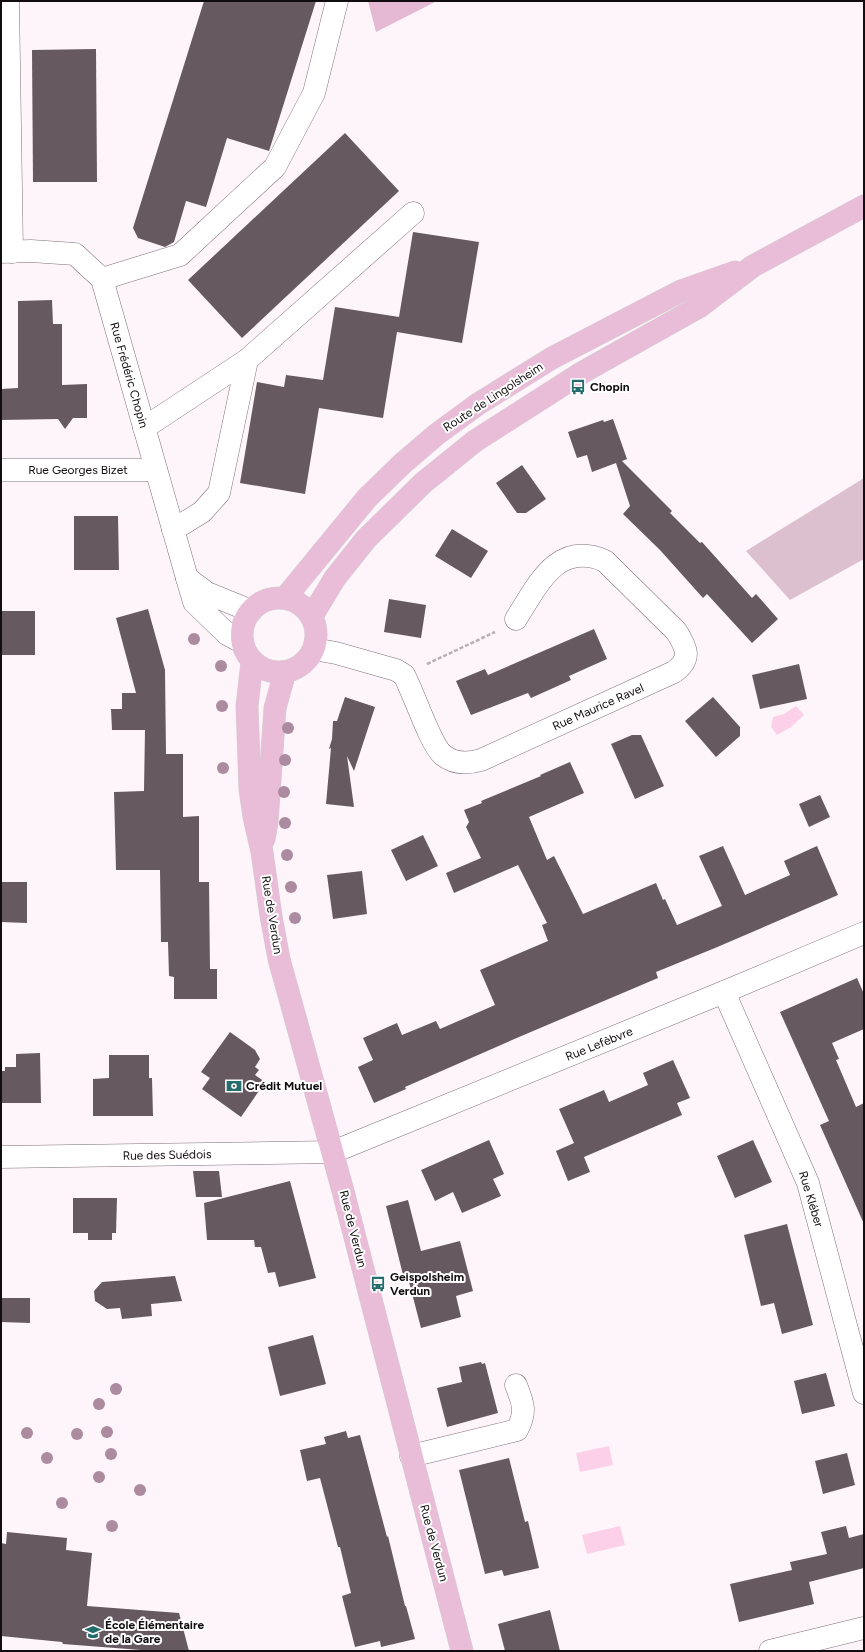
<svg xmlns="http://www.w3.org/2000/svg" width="865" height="1652" viewBox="0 0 865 1652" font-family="Figtree,sans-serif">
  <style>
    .green { fill: #dcc0cf }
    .forest { fill: #e5b9d3 }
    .water { fill: #fdd0ea }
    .building { fill: #665960 }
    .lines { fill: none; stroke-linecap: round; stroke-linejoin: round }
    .minor-casing { stroke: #7f7179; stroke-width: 23 }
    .major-casing { stroke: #d4d3d4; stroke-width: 23 }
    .path { stroke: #b7afb3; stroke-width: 2.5; stroke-dasharray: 4 2; stroke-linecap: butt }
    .minor { stroke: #fff; stroke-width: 22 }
    .major { stroke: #e9bcd8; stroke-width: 22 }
    .tree { fill: #ac8a9f }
    .labels { text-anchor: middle; stroke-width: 4; stroke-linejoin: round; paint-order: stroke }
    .street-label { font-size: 12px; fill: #110c0f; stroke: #fff }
    .poi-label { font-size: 12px; font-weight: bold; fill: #110c0f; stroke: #fff; text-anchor: start }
  </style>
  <rect width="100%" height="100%" fill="#fef5fa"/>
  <polygon class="green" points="864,478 864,559 790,600 746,551"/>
  <polygon class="forest" points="368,1 437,1 376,32"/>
  <g class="water">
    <polygon points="796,706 804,715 791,727 777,735 771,727 773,717 784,714"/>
    <polygon points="609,1446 613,1465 580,1472 576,1453"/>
    <polygon points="620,1526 625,1545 587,1554 582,1535"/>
  </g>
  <g class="building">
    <polygon points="204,1 316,1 269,151 227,138 206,207 186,201 174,242 165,247 138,238 133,228"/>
    <polygon points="96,49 97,182 33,182 32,50"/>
    <polygon points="345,133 399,191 242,338 188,280"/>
    <polygon points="413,232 479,242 462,343 397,332 383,418 319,408 305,494 240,483 257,382 284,387 286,375 323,380 335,307 399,317"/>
    <polygon points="52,300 53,324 62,324 62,385 87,384 87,418 73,418 65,429 58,419 1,420 1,389 18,388 18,301"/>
    <polygon points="613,419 627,459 622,461 672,511 670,513 700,543 702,542 752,598 756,594 778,619 752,643 707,594 703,598 660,550 623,514 630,506 616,463 592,472 587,455 577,458 568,432 603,420 604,422"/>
    <polygon points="522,465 546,499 526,513 517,513 496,483"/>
    <polygon points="74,516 118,516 119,570 74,570"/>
    <polygon points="452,529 488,551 471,578 435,556"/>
    <polygon points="389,599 426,605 421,638 384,632"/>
    <polygon points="148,609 165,670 166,754 183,754 183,817 199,816 199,882 209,882 210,969 217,969 217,999 174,999 174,977 169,976 168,942 161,942 160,870 116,870 114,792 144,791 145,730 112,730 111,709 122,709 122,693 136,693 116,618"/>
    <rect x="1" y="611" width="34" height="44"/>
    <polygon points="594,629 607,659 569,676 571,680 531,698 528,693 471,715 456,681 485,669 488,675"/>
    <polygon points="799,664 807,699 760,709 752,675"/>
    <polygon points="345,697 375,707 354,771 347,756 354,807 326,804 331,748 329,749 332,739 333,721 337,721"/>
    <polygon points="713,697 740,727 740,736 716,757 685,721"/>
    <polygon points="632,735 641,735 664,786 635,799 611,744"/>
    <polygon points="570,762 584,793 529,817 547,860 554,856 583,914 656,883 663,900 665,899 677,925 722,906 699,856 723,846 745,895 790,875 784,861 817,846 838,895 715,948 656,972 658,978 519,1037 405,1087 406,1089 374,1103 358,1067 373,1060 363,1038 397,1023 402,1035 436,1021 440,1029 495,1005 480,970 548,941 542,925 547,923 518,865 454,893 446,873 481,858 466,827 469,822 464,810 482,803 481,801 541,776 540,775"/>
    <polygon points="820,795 830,817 809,827 799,804"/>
    <polygon points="423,835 438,866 406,881 391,850"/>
    <polygon points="362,871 367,914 333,919 327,875"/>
    <polygon points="1,882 27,882 27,923 1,922"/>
    <polygon points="857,978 864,994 864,1029 832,1043 839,1059 836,1060 856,1107 864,1103 864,1224 820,1125 829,1121 780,1012"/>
    <polygon points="230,1032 255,1050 260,1059 255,1067 259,1070 255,1075 265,1082 241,1117 202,1089 210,1078 201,1072"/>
    <polygon points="40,1053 41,1103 1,1103 1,1071 5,1071 5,1067 16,1067 16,1054"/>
    <polygon points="109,1055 149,1055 149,1078 152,1078 153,1116 93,1116 93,1079 109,1078"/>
    <polygon points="673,1060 690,1098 677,1103 682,1115 584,1157 590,1172 568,1181 556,1151 574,1143 559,1109 604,1090 609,1102 648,1085 643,1073"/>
    <polygon points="489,1140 504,1174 493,1179 501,1196 462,1213 453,1192 435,1201 421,1170"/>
    <polygon points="753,1140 772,1182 735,1198 717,1156"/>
    <polygon points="193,1171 219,1171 222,1197 196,1197"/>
    <polygon points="290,1181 316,1278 279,1287 275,1272 268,1273 261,1247 255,1247 254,1240 207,1240 204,1203"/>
    <polygon points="73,1198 117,1198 116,1233 112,1233 112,1240 88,1240 88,1233 73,1233"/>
    <polygon points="408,1200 421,1251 460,1241 473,1291 456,1296 461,1317 421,1328 408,1278 404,1279 386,1206"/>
    <polygon points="787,1224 813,1325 782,1334 774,1303 761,1306 744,1235"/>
    <polygon points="175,1276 182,1301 151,1304 152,1316 122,1319 120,1308 107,1309 95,1301 94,1291 102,1282"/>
    <polygon points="1,1298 30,1298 30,1323 1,1322"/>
    <polygon points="313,1335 326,1384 280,1396 268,1347"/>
    <polygon points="481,1362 482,1364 485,1363 498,1413 447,1427 437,1388 462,1382 459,1367"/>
    <polygon points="826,1373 835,1406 802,1414 794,1381"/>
    <polygon points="346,1431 348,1438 360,1435 387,1537 388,1536 405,1606 406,1606 415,1639 381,1647 380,1641 355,1647 342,1596 351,1593 340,1547 338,1547 320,1478 307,1481 300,1450 326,1444 324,1437"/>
    <polygon points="847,1453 855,1485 823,1494 815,1461"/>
    <polygon points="509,1458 525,1522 528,1521 539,1568 504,1576 502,1570 485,1574 459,1470"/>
    <polygon points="846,1526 849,1538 864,1534 864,1568 809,1582 814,1604 739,1622 730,1584 792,1570 790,1562 827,1554 821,1532"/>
    <polygon points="7,1532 67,1538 66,1550 92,1553 87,1606 179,1613 189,1651 154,1651 63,1644 62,1642 1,1636 1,1543 6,1544"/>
    <polygon points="550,1610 560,1651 505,1651 498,1624"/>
  </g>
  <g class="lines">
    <defs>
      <g id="minor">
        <polyline points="8,1 12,252"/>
        <polyline points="1,252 31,251 75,254 102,279 187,578"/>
        <polyline points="102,279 180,255 275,167 314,93 337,1"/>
        <polyline points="144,428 247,360 413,213"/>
        <polyline points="1,470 156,470"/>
        <polyline points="173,530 202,512 219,493 247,360"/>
        <polyline points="242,642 227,634 194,602 187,578 207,593 251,611"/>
        <path d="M314,649L336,653L396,670L404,675C413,691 431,746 443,755C454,764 467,764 481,760L674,672C692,659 687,648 676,631L605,561C557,540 538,585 516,619"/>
        <polyline points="724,992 808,1183 864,1393"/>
        <polyline points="1,1157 333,1152 724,992 864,933"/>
        <path d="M411,1456L517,1430C527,1412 523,1403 516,1385"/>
        <polyline points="770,1651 864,1628"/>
      </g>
      <g id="major">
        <circle cx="279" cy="635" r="37"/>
        <polyline points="285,598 367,498 402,464 437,434 478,404 552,358 681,291 735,272"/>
        <polyline points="312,616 335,578 366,539 423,483 475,441 583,372 699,307 753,266 864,206"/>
        <polyline points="252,662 247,706 250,789 254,817 262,852 271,916 279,959 343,1191 462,1651"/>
        <polyline points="264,839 267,823 275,708 285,672"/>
      </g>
    </defs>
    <use href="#minor" class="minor-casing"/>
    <use href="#major" class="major-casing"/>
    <polyline class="path" points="427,664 495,632"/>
    <use href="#minor" class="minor"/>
    <use href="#major" class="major"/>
  </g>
  <g class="tree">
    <circle cx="194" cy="639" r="6"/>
    <circle cx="221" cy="666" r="6"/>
    <circle cx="222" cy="706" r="6"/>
    <circle cx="288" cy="728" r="6"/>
    <circle cx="285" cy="760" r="6"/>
    <circle cx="223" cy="768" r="6"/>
    <circle cx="284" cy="792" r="6"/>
    <circle cx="285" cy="823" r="6"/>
    <circle cx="287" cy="855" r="6"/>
    <circle cx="291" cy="887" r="6"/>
    <circle cx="295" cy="918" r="6"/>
    <circle cx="116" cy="1389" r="6"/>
    <circle cx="99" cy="1404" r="6"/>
    <circle cx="107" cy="1432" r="6"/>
    <circle cx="27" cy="1433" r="6"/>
    <circle cx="77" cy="1434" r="6"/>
    <circle cx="111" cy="1454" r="6"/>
    <circle cx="47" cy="1458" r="6"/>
    <circle cx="99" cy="1477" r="6"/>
    <circle cx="140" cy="1490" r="6"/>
    <circle cx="62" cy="1503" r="6"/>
    <circle cx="112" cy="1526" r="6"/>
  </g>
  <defs>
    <symbol id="bus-bare" viewBox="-9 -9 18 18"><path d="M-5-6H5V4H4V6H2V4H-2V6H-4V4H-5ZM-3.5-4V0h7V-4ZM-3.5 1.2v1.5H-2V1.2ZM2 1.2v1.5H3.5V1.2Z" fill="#236e6c" stroke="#fff" stroke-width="2.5" paint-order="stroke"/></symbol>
    <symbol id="bank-bare" viewBox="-9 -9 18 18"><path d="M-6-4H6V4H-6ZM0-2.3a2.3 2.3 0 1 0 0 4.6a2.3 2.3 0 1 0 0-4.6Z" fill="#236e6c" stroke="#fff" stroke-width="2.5" paint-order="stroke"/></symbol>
    <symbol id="school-bare" viewBox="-9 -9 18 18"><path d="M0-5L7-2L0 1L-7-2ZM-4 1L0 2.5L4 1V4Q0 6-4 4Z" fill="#236e6c" stroke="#fff" stroke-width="2.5" paint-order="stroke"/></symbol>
  </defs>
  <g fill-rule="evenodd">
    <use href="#bus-bare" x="567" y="376" width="22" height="22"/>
    <use href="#bank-bare" x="223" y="1075" width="22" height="22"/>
    <use href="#bus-bare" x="367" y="1273" width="22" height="22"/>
    <use href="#school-bare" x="82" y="1621" width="22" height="22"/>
  </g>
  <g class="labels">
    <g class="street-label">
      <text transform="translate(129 375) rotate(74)" y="4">Rue Frédéric Chopin</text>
      <text transform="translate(493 397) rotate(-33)" y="4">Route de Lingolsheim</text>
      <text x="78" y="474">Rue Georges Bizet</text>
      <text transform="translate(598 707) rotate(-24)" y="4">Rue Maurice Ravel</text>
      <text transform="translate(272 915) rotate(81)" y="4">Rue de Verdun</text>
      <text transform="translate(599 1044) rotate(-22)" y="4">Rue Lefèbvre</text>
      <text transform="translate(167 1155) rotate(-1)" y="4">Rue des Suédois</text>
      <text transform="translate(811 1199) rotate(73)" y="4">Rue Kléber</text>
      <text transform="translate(353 1229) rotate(76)" y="4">Rue de Verdun</text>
      <text transform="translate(434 1543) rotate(75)" y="4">Rue de Verdun</text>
    </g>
    <g class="poi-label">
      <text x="590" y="391">Chopin</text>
      <text x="246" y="1090">Crédit Mutuel</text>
      <text x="390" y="1281">Geispolsheim<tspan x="390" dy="14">Verdun</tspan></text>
      <text x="105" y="1629">École Élémentaire<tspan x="105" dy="14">de la Gare</tspan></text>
    </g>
  </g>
  <rect width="865" height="1652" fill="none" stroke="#110c0f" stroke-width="4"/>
</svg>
